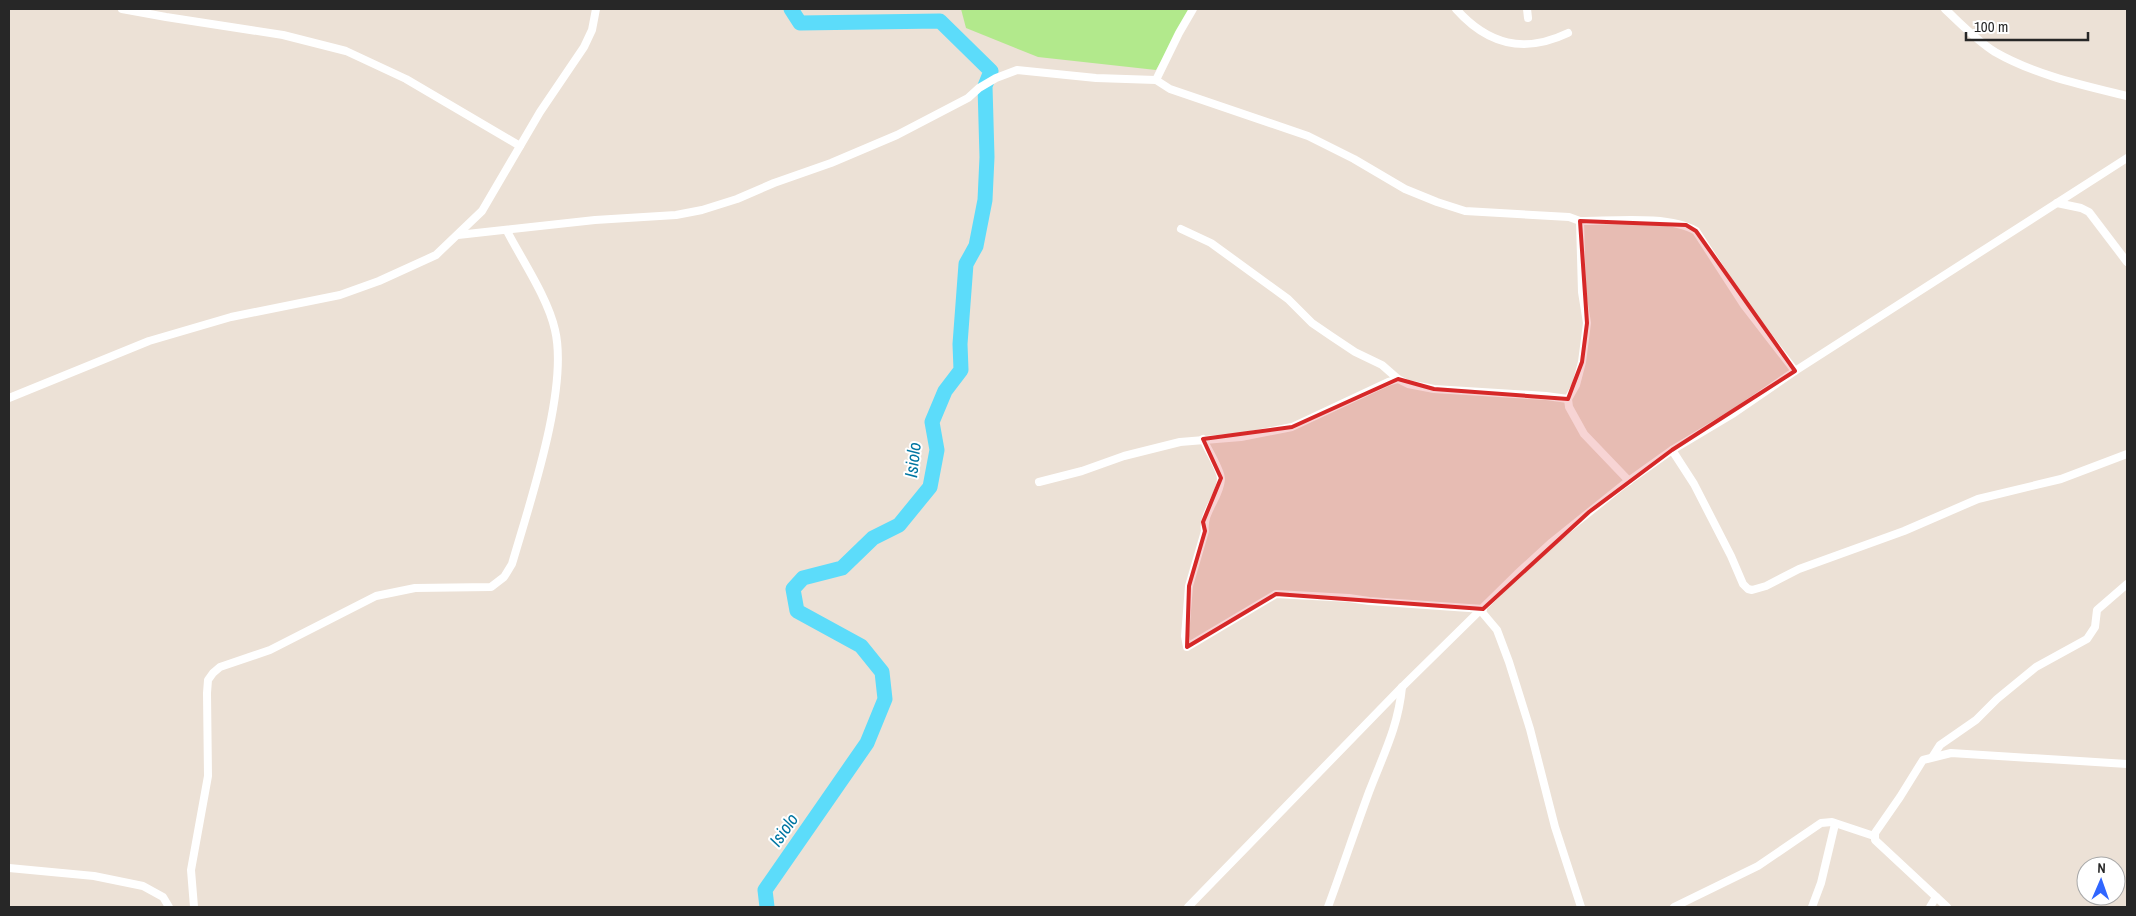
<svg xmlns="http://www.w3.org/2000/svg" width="2136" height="916" viewBox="0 0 2136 916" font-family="'Archivo Narrow',sans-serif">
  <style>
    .green { fill: #b2e98c }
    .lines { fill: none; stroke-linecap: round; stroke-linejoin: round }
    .river { stroke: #5cdcfa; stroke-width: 15 }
    .street { stroke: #fff; stroke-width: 8 }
    .marked { fill: #d62828; fill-opacity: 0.2; stroke: #d62828; stroke-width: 4; stroke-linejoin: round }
    .labels { text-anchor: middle; stroke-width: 4; stroke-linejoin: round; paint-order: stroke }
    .water-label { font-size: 18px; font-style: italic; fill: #0076a2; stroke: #fff }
  </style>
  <rect width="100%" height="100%" fill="#ece1d6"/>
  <polygon class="green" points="961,9 1192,9 1156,70 1038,57 966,28"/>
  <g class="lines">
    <polyline class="river" points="767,907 765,890 867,743 885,699 882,672 861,646 797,611 793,589 803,578 842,568 873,538 899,525 930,487 937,450 932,422 945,391 961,370 960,344 966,264 976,246 985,200 987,157 985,86 991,71 940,21 800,23 791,9"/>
    <g class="street">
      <polyline points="122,9 166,17 283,35 346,51 406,79 520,146"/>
      <path d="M1456,9C1488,45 1524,54 1568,33"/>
      <polyline points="1527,9 1528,18"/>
      <path d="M1945,9C1961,24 1976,40 1995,52C2035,75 2082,85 2127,96"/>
      <polyline points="1156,80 1179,33 1193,9"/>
      <polyline points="2057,203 2081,208 2089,212 2127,262"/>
      <polyline points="1580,221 1582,292 1587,323 1582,362 1576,385 1568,399 1569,407 1584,434 1629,481"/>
      <polyline points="1181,229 1211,243 1288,299 1312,323 1331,336 1355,352 1382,365 1398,379 1408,384 1434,389 1546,396 1568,399"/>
      <path d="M458,235L595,220L676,215L702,210L737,199L774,183L831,163L897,135L968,98L979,88L996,78L1017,70L1096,78L1156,80L1170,89L1308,136L1354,159L1405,189L1437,202L1465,211L1569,217L1580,221C1613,221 1669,215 1696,231L1744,305L1795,371"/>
      <polyline points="9,398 149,341 231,317 340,295 379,281 436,255 482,211 540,112 584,47 592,30 596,9"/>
      <path d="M1203,439C1207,448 1221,470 1221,479C1220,498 1202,512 1205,531L1189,586L1185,636L1187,647L1276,594L1349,598L1369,601L1483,609"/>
      <polyline points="1672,450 1694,484 1731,556 1743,584 1748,589 1752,590 1766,586 1799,569 1904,531 1978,499 2061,479 2127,454"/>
      <polyline points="1039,482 1082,471 1124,456 1180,442 1241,437 1292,427 1388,382 1398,379"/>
      <polyline points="1481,611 1497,630 1509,662 1530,729 1555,827 1581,907"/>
      <polyline points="1933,756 1940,745 1976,720 1997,699 2036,667 2087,639 2095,627 2097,610 2127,584"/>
      <polyline points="9,868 94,876 143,886 163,897 169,907"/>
      <path d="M194,907L191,870L208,776L207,693L208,680L213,673L220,667L270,650L376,596L415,588L491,587L504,577L512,564C529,505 569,389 555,330C548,298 522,260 507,231"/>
      <polyline points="1188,907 1402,687 1517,574 1552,542 1623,485 1672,450 1734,413 1795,371 2127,158"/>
      <path d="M1328,907C1342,869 1355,830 1369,792C1383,755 1398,728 1402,687"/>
      <polyline points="1674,907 1758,866 1821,823 1832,822 1874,836"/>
      <polyline points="1812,907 1821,883 1835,824"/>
      <polyline points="1930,907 1936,897"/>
      <polyline points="1947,907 1875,840 1875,833 1900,797 1923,760 1951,753 2127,764"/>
    </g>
  </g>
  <path class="marked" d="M1580,221L1686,225L1696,231L1795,371L1672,450L1589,512L1483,609L1276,594L1187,647L1189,586L1205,531L1203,522L1221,478L1203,439L1292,427L1398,379L1434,389L1568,399L1582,362L1587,323Z"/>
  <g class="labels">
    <g class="water-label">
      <text transform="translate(913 460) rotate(-84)" y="6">Isiolo</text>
      <text transform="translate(784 830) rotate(-55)" y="6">Isiolo</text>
    </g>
  </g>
  <rect width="2136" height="916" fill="none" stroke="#272727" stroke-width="20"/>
  <g transform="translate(2101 881) rotate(2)"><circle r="24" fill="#ffffff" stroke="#a9a9a9"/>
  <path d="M0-4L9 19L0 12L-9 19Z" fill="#3066ff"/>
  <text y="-8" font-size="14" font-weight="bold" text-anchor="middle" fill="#272727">N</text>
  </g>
  <path d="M1966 32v8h122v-8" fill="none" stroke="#272727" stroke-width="2.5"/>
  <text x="1974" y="32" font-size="15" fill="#272727" stroke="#ffffff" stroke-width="4" paint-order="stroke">100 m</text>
</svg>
